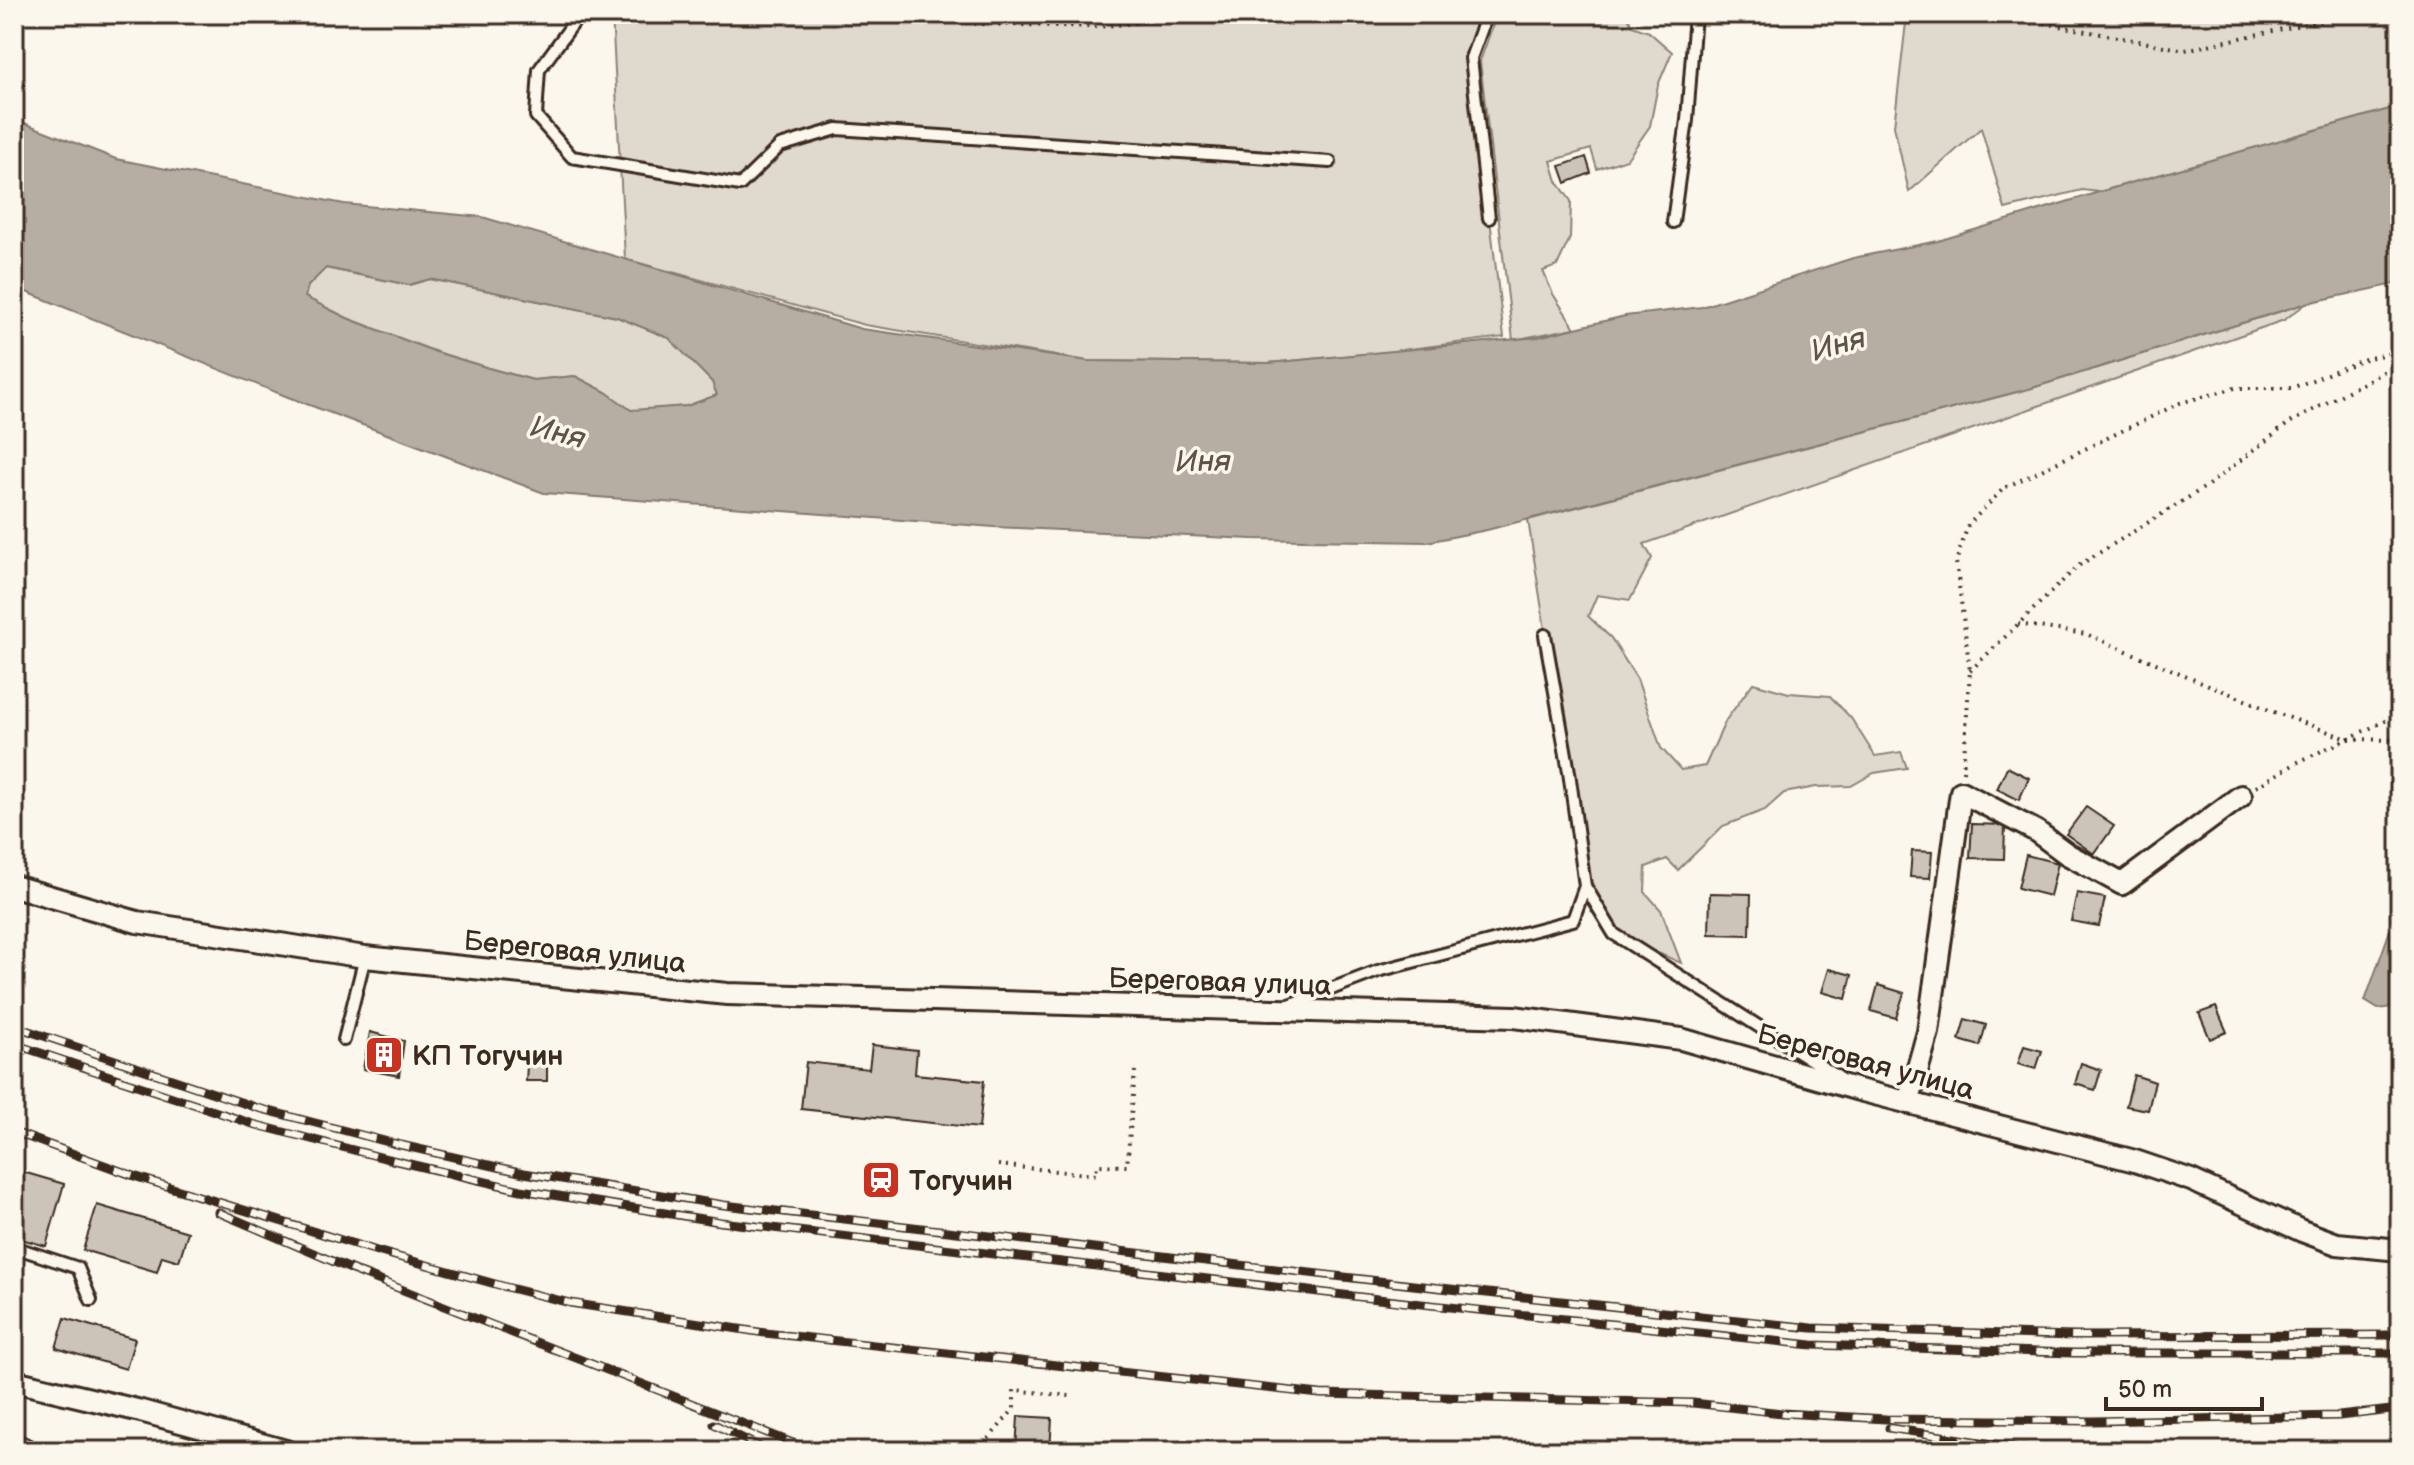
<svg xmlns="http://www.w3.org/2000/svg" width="2414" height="1465" viewBox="0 0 2414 1465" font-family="'Balsamiq Sans',sans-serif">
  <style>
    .green { fill: #dfd9ce; stroke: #8d8276; stroke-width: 2 }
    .water { fill: #b6aea2; stroke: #85796d; stroke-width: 2; fill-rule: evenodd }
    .building { fill: #ccc4b9; stroke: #3b2a1e; stroke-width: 2 }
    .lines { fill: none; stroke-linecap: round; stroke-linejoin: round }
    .lane-casing { stroke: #3b2a1e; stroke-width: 16 }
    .street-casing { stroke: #3b2a1e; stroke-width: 26 }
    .path { stroke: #3b2a1e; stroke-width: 4; stroke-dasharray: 2 6; stroke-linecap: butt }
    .lane { stroke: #fbf7ec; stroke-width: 10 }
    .street { stroke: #fbf7ec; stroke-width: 20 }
    .rail-casing { stroke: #3b2a1e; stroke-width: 9 }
    .rail { stroke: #fbf7ec; stroke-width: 6; stroke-dasharray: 18; stroke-linecap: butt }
    .labels { text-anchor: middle; stroke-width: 7; stroke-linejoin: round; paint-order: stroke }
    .street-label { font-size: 28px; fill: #3b2a1e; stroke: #fbf7ec }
    .poi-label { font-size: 28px; font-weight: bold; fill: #3b2a1e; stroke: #fbf7ec; text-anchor: start }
    .water-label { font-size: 30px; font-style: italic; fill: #605246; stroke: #fbf7ec }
  </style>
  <rect width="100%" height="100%" fill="#fbf7ec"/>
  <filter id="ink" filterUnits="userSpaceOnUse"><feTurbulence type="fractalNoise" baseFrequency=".0125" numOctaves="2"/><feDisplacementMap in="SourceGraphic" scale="16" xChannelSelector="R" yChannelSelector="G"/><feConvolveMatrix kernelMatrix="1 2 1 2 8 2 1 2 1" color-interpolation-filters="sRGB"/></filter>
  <g filter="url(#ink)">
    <g class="green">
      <polygon points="612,14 1488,14 1471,58 1504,337 1386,352 1269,363 1088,361 865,325 625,259"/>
      <polygon points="1497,14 1627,14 1632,26 1649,32 1672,52 1658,85 1650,126 1627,159 1597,169 1591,149 1551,161 1557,181 1571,201 1570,238 1557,266 1543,271 1553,294 1575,328 1513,340 1480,61"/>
      <polygon points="1907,14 2400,14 2400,106 2099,192 2082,190 2005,209 1981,128 1909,192 1894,126"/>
      <polygon points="325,268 409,285 430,279 617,317 670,338 712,382 717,395 687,406 631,411 606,392 575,376 533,380 492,369 436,352 347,318 304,297 308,286"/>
      <polygon points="2307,303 2284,320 1644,544 1652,558 1630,600 1597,595 1588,616 1611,638 1637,679 1661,748 1681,770 1705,766 1726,720 1753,683 1789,693 1830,696 1851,718 1875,756 1901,752 1907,768 1874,773 1851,786 1816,787 1784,793 1765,810 1723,826 1678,870 1667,859 1646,867 1645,892 1661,910 1681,963 1614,934 1585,886 1528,520 2032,388"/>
    </g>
    <g class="water">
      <path d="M2400,106V283L2307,303L2032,388L1487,530L1427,542L1252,539L994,527L544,493L288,397L14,287V119L116,159L344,204L482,217L862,329L1088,361L1269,363L1538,337L1625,316L1702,307L1853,258L1938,241L2099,192ZM326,268L409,285L430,279L617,317L669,338L712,382L717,395L687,406L631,410L606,392L575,376L533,380L492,369L436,352L347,318L305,297L308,286Z"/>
      <polygon points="2400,902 2400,1006 2378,1009 2365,1001"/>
    </g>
    <g class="building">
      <polygon points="1586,157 1591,173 1566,183 1560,166"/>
      <polygon points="2007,767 2029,778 2019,800 1997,789"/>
      <polygon points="2086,807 2114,826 2094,854 2066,834"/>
      <polygon points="1972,824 2005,825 2004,859 1970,858"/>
      <polygon points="1912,851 1932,852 1930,878 1910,877"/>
      <polygon points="2026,855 2058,863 2050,896 2018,888"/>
      <polygon points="1710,893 1751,894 1750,935 1709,934"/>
      <polygon points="2077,893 2105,898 2099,926 2071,921"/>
      <polygon points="1829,969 1852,975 1846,999 1822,992"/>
      <polygon points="1878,985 1904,993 1896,1018 1871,1011"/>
      <polygon points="2216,1007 2227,1032 2210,1039 2199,1013"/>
      <polygon points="1965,1019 1986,1025 1980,1046 1959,1040"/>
      <polygon points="370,1032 404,1041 399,1076 363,1069"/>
      <polygon points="872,1045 917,1050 915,1074 984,1081 979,1128 801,1109 806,1062 869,1069"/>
      <polygon points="2024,1046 2042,1051 2036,1069 2018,1064"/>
      <polygon points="528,1051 547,1055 547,1081 526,1081"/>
      <polygon points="2081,1063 2101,1070 2095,1090 2075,1084"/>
      <polygon points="2134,1075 2155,1082 2148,1110 2126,1106"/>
      <polygon points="23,1172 64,1184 46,1246 14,1237 14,1205"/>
      <polygon points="97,1205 188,1232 179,1261 162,1256 157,1272 83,1250"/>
      <polygon points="65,1318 135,1339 126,1369 56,1348"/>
      <polygon points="1018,1416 1052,1418 1050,1451 1016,1451"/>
      <polygon points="14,1431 55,1451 14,1451"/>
    </g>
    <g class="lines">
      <defs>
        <g id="lane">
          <polyline points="580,14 539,70 536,116 572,157 740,185 780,146 837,129 1330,162"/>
          <polyline points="1487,14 1471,58 1489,218"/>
          <polyline points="1673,222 1687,120 1695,14"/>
          <polyline points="1585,886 1614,934 1838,1077"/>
          <polyline points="1289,1005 1378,971 1573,920 1585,886 1569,772 1545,635"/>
          <polyline points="344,1040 365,957"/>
          <polyline points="14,1247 78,1268 91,1300"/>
        </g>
        <g id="street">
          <polyline points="14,886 137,922 365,957 727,994 1514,1017 1681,1039 1859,1090 2135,1161 2191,1180 2302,1231 2337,1244 2400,1250"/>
          <polyline points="1908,1103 1928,1032 1961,792 2036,831 2067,854 2122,884 2241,796"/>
          <polyline points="14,1381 141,1411 286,1451"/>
        </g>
      </defs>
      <use href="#lane" class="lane-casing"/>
      <use href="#street" class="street-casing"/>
      <g class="path">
        <polyline points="903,14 979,24 1098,27 1212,14"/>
        <polyline points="1997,14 2185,50 2352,14"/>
        <polyline points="1016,24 1017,14"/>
        <polyline points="2018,624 2086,634 2274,712 2348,739 2400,740"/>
        <polyline points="1970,671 2078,566 2207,486 2289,423 2400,363"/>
        <polyline points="1963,772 1970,671 1956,562 1968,525 2004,488 2180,403 2235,388 2292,388 2365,359 2400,351"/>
        <polyline points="2256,787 2296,763 2400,714"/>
        <polyline points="998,1165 1096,1175 1097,1165 1127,1166 1135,1071"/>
        <polyline points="978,1451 1014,1409 1014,1390 1070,1396"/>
      </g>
      <use href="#lane" class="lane"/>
      <use href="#street" class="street"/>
      <defs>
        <g id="rail">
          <polyline points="14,1026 258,1108 392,1143 524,1173 724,1205 1413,1285 1812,1328 2074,1336 2400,1335"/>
          <polyline points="14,1044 253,1124 388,1159 521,1190 721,1222 1412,1303 1812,1345 2074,1353 2400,1353"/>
          <polyline points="14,1132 137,1177 377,1251 506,1287 570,1303 765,1333 1320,1394 1693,1403 1782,1413 1886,1419 2092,1421 2242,1418 2339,1416 2400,1409"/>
          <polyline points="218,1212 360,1273 813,1451"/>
          <polyline points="714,1424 768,1451"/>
          <polyline points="1889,1428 2039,1451"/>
        </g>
      </defs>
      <use href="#rail" class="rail-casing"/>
      <use href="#rail" class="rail"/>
    </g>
  </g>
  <defs>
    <symbol id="building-square" viewBox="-11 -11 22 22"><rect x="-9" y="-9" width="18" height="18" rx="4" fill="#c8321e" stroke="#fbf7ec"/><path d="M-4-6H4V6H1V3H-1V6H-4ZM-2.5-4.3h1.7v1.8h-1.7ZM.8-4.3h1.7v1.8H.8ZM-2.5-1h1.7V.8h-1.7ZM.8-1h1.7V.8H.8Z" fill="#fff"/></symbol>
    <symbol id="station-square" viewBox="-11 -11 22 22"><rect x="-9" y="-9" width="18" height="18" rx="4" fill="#c8321e" stroke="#fbf7ec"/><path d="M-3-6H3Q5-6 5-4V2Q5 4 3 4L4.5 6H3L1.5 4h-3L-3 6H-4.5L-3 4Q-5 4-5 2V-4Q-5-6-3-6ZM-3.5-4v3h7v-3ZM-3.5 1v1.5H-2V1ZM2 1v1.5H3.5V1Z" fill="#fff"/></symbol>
  </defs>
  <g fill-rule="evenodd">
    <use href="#building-square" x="362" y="1033" width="44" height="44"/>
    <use href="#station-square" x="859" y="1158" width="44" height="44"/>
  </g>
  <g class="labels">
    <g class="street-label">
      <text transform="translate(575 951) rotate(6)" y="10">Береговая улица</text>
      <text transform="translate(1220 981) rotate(2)" y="10">Береговая улица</text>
      <text transform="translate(1866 1061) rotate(15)" y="10">Береговая улица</text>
    </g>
    <g class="poi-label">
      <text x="412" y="1065">КП Тогучин</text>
      <text x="909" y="1190">Тогучин</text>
    </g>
    <g class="water-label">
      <text transform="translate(1838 344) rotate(-16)" y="10">Иня</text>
      <text transform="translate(558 432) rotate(14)" y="10">Иня</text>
      <text transform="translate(1203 461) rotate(-1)" y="10">Иня</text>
    </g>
  </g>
  <rect width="2414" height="1465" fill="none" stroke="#fbf7ec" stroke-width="48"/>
  <rect x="24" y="24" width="2366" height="1417" fill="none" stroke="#3b2a1e" stroke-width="3" filter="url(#ink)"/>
  <path d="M2106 1397v12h156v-12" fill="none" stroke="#3b2a1e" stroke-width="4"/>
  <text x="2118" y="1397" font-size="24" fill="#3b2a1e" stroke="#fbf7ec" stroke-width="6" paint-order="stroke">50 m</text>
</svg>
